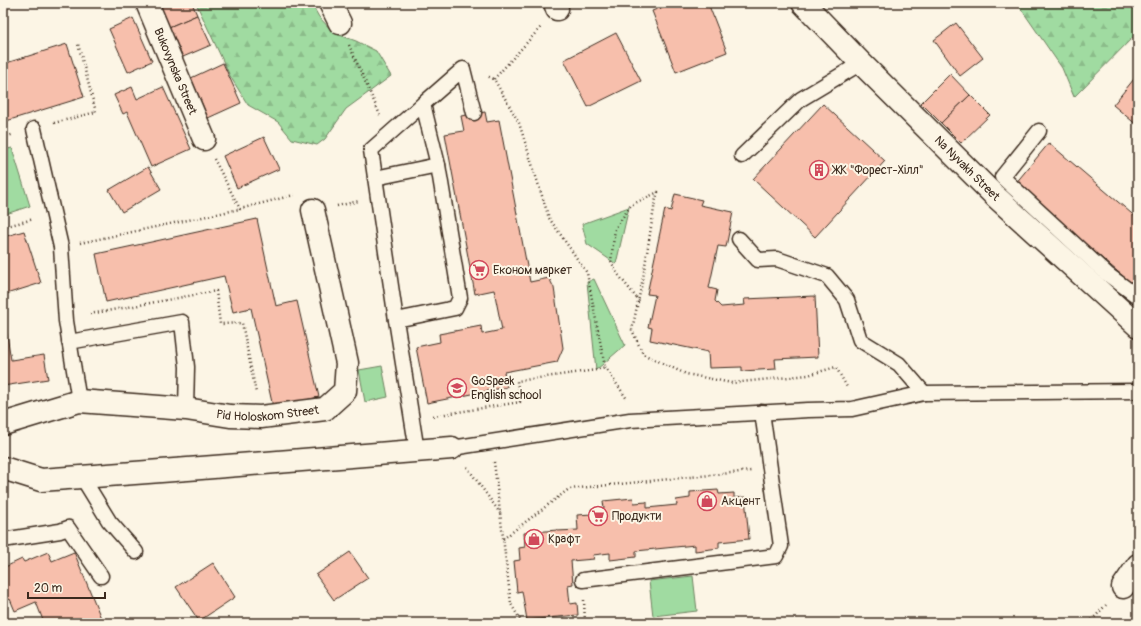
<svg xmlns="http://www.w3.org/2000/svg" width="1141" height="626" viewBox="0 0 1141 626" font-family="Pangolin,sans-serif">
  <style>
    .forest { fill: url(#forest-firs); stroke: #6e8260 }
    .park { fill: #a0dba1; stroke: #6e8260 }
    .building { fill: #f7bfac; stroke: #3b2a1e }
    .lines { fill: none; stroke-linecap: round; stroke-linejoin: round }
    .service-casing { stroke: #3b2a1e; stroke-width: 17 }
    .minor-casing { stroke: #3b2a1e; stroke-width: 25 }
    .path { stroke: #3b2a1e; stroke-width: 2.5; stroke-dasharray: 1 3; stroke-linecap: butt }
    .service { stroke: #fcf5e5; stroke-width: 14 }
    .minor { stroke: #fcf5e5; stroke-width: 22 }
    .labels { text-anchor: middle; stroke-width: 4; stroke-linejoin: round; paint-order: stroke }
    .street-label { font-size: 12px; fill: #3b2a1e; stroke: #fcf5e5 }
    .poi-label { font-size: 12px; fill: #3b2a1e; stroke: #fcf5e5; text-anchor: start }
  </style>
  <defs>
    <pattern id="forest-firs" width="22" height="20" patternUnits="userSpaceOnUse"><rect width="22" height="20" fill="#a0dba1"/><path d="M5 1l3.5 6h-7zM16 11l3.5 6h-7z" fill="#8bbc8a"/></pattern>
  </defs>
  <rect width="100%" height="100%" fill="#fcf5e5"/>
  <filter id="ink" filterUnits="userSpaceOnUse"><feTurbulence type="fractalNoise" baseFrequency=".025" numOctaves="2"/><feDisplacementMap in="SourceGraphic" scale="8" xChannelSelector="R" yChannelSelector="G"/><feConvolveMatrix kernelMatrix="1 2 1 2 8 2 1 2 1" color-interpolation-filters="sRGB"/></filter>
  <g filter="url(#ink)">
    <g class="forest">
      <polygon points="196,3 311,3 319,17 334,33 356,41 376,51 391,76 346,109 325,139 317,145 292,139 278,122 248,105 230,76"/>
      <polygon points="1017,3 1138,3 1138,32 1074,97 1062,68"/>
    </g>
    <g class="park">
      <polygon points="12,148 30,206 3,215 3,150"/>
      <polygon points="629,207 616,264 587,244 582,224"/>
      <polygon points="594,279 625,345 596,370 587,282"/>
      <polygon points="382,366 388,397 365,402 359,370"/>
      <polygon points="693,576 697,611 653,616 649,581"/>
    </g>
    <g class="building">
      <polygon points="159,3 192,3 197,15 169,27"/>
      <polygon points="673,3 708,3 727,52 676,72 652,11"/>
      <polygon points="197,15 211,45 183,57 169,27"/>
      <polygon points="133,18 152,61 128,72 109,29"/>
      <polygon points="956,23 983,58 960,76 934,40"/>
      <polygon points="616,33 641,81 588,107 564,60"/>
      <polygon points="67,44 84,97 3,122 3,64"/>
      <polygon points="223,63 241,103 208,118 191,78"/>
      <polygon points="950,74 970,95 941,123 921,103"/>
      <polygon points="1138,74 1138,126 1113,105"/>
      <polygon points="132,87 137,99 163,87 191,149 151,167 127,112 123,114 114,95"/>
      <polygon points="970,95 990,115 961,143 941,123"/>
      <polygon points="823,104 885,161 815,237 753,179"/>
      <polygon points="485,112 487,122 499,120 530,282 549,278 554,288 563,348 557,362 504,372 507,387 427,403 416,347 440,342 439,334 481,326 482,334 502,330 494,290 475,294 445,134 464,131 461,116"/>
      <polygon points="264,137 279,169 237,188 223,156"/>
      <polygon points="1049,143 1138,219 1138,289 1015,184"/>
      <polygon points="148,167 161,189 122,212 109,190"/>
      <polygon points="675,194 702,200 700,205 733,212 726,247 718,246 709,288 717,290 715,301 721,307 745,305 744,299 815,296 818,357 775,359 776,369 742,371 742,367 709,368 708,352 650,340 652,328 648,327 655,295 647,294 665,209 671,211"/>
      <polygon points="257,219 276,306 297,301 319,397 273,407 251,308 233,312 224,276 106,302 96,254"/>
      <polygon points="24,231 41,283 3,295 3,237"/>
      <polygon points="3,329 6,329 11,360 44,355 48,379 3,386"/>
      <polygon points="718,490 719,494 734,493 734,498 745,497 749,539 719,542 719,548 695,551 695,545 636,551 636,557 610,560 610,553 593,555 594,559 571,561 573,584 568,585 570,604 577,603 578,615 527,620 522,591 517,592 514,561 520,560 519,548 525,547 524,533 557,530 557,531 578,530 577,515 592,514 591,509 604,508 603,501 633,498 634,503 647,502 647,508 677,505 676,500 690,498 690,492"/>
      <polygon points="48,552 52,561 74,552 103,623 44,623 36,602 15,611 10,599 3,602 3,568 22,559 24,562"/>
      <polygon points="350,552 368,578 334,600 316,575"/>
      <polygon points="213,563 235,597 199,621 176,587"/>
    </g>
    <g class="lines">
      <defs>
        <g id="service">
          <polyline points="34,129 61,247 66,321 79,401"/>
          <polyline points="1039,131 1002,177 1107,274 1138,297"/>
          <polyline points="742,156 801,99 861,63"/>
          <polyline points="375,178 438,165"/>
          <polyline points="739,239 758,260 777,259 827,276 847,300 860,340 899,364 924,393"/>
          <polyline points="396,320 371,150 423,104"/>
          <polyline points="69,342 182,322 187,367 186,409"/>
          <polyline points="452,448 630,420 808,410 852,409 924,393 1138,391"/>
          <polyline points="417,451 396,320 455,308 460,298 438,165 423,104 463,69 474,113"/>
          <polyline points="82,477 109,521 136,552"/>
          <polyline points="3,540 60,531 68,528 101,576"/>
          <polyline points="583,580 776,556 781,546 762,412"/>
        </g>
        <g id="minor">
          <path id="s1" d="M147,3L204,139"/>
          <polyline points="330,3 340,23"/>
          <polyline points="555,3 557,9"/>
          <path id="s2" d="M803,3L861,63L995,196L1138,326"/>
          <path id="s3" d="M3,424L79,401L186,409L230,416L261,417L325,409L345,391L347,363L313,210"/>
          <polyline points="3,468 41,480 201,468 452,448"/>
          <polyline points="1123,587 1138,565"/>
        </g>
      </defs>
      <use href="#service" class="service-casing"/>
      <use href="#minor" class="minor-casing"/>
      <g class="path">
        <polyline points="349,45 380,115"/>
        <polyline points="494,79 541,27"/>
        <polyline points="54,123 96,112 78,44"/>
        <polyline points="3,138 14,134"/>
        <polyline points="214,159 240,209 294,195"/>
        <polyline points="337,206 359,201"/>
        <polyline points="3,227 34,219"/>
        <polyline points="80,243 240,209"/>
        <polyline points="639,301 617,273 611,261 615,229 631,205 658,192 655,202 643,278 632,330 643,354 686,374 732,383 808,375 836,367 848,389"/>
        <polyline points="90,314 216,291 220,324 242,323 256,393"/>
        <polyline points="605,367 627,399"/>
        <polyline points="433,416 520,402 517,381 596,370 605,367 587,273 549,218 519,123 494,79 487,76"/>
        <polyline points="494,462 511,604 522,623"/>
        <polyline points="467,467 500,513"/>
        <polyline points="503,539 569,489 751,471"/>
        <polyline points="584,600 585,623"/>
        <polyline points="1089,623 1106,605"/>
      </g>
      <use href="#service" class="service"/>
      <use href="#minor" class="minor"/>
    </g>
  </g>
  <defs>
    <symbol id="building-ring" viewBox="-11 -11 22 22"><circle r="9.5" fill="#fcf5e5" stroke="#d1495b" stroke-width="1.5"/><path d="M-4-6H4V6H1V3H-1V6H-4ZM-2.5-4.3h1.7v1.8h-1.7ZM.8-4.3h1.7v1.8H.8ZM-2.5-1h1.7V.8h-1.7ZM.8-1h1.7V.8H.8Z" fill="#d1495b"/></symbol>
    <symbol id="supermarket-ring" viewBox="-11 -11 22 22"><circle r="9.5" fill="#fcf5e5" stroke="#d1495b" stroke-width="1.5"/><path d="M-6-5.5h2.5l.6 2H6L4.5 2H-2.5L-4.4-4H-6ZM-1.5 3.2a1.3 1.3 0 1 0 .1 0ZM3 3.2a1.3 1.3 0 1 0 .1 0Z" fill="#d1495b"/></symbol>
    <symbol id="school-ring" viewBox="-11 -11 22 22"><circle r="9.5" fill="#fcf5e5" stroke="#d1495b" stroke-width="1.5"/><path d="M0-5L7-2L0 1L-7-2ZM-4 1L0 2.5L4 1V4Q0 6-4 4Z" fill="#d1495b"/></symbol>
    <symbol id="shop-ring" viewBox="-11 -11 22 22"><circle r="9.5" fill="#fcf5e5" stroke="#d1495b" stroke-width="1.5"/><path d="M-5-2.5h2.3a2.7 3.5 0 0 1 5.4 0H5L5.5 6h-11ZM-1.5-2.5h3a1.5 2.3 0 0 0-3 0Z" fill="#d1495b"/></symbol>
  </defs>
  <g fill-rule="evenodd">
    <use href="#building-ring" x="808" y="159" width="22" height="22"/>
    <use href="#supermarket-ring" x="468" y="259" width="22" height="22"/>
    <use href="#school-ring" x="446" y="377" width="22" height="22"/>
    <use href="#shop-ring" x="696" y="490" width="22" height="22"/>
    <use href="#supermarket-ring" x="587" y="505" width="22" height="22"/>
    <use href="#shop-ring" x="523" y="528" width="22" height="22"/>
  </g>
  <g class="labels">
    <g class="street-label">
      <text dy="4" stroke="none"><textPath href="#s1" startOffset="74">Bukovynska Street</textPath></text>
      <text dy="4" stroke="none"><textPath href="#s2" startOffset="233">Na Nyvakh Street</textPath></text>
      <text dy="4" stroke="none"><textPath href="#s3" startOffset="269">Pid Holoskom Street</textPath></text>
    </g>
    <g class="poi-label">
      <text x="833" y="174">ЖК "Форест-Хілл"</text>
      <text x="493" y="274">Економ маркет</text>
      <text x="471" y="385">GoSpeak<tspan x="471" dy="14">English school</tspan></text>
      <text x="721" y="505">Акцент</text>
      <text x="612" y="520">Продукти</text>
      <text x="548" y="543">Крафт</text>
    </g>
  </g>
  <rect width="1141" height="626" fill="none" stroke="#fcf5e5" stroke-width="16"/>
  <rect x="8" y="8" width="1125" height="610" fill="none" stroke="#3b2a1e" stroke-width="1.5" filter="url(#ink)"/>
  <path d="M28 592v6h77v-6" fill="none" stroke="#3b2a1e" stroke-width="2"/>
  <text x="34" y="592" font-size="12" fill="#3b2a1e" stroke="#fcf5e5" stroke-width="3" paint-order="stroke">20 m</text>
</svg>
